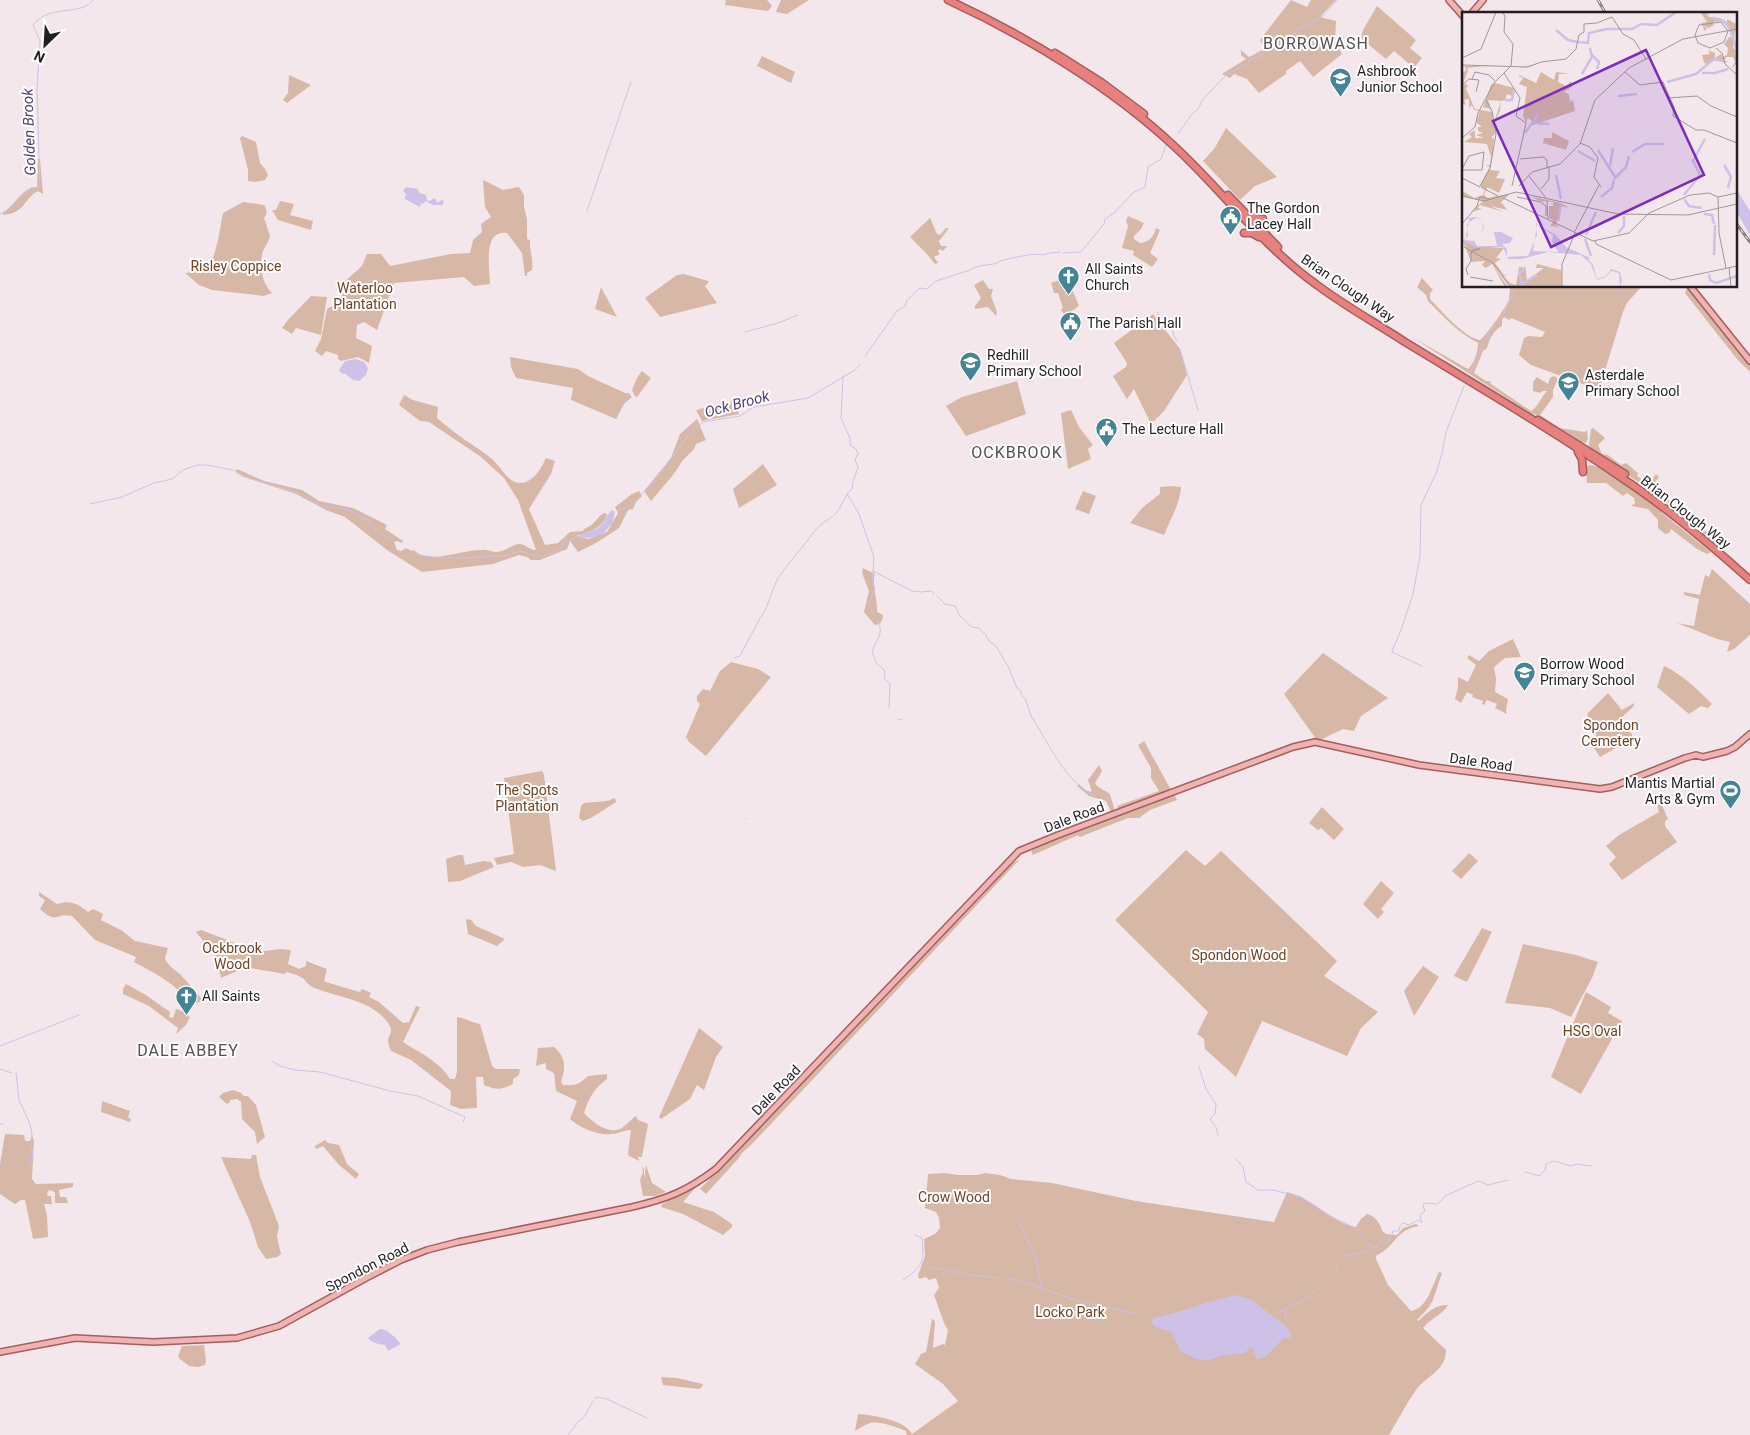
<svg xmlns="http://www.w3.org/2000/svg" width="1750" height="1435" viewBox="0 0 1750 1435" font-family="Roboto,sans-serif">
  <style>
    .green { fill: #d7b8a7 }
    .water { fill: #cdc1e7 }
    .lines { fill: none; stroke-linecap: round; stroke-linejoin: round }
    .stream { stroke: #cdc1e7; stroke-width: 1 }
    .major-casing { stroke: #a35e5d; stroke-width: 8 }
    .highway-casing { stroke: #a35e5d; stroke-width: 9 }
    .major { stroke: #f1b3b2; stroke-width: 5 }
    .highway { stroke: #e8807e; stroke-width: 6 }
    .rail-casing { stroke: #887f83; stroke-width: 3 }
    .rail { stroke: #fff; stroke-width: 1; stroke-dasharray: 4; stroke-linecap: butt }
    .labels { text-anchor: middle; stroke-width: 4; stroke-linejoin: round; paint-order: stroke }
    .poi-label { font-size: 14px; fill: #231e20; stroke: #fff; text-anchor: start }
    .park-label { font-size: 14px; fill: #734022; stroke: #fff }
    .street-label { font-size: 14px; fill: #231e20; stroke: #fff }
    .water-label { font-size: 15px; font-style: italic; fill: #534172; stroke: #fff }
    .quarter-label { font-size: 16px; letter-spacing: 1px; fill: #584d51; stroke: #fff }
    .inset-river { fill: none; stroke: #cdc1e7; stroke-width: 2.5 }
    .inset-road { fill: none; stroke: #a0979a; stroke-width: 1 }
    .view { fill: #7b2cbf; fill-opacity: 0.15; stroke: #7b2cbf; stroke-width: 2.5 }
    .inset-edge { fill: none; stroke: #231e20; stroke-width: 2.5 }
  </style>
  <rect width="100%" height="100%" fill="#f4e7ec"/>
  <g class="green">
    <polygon points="726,0 767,0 772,6 768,11 725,5"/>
    <polygon points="781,0 809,0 787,14 776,12"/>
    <polygon points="1291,0 1307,7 1311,0 1336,0 1320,17 1336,21 1335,42 1342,54 1313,77 1300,61 1286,71 1286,74 1259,93 1247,79 1234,74 1230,78 1222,74 1246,59 1241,55 1241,50 1249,57 1264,49 1260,40"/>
    <polygon points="1377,6 1416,40 1410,48 1422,58 1414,68 1394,51 1386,59 1363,40 1361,37 1363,30"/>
    <polygon points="762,56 795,72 791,83 757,66"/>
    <polygon points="289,75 311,85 287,103 283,100 288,93"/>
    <polygon points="1226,128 1277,177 1255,186 1240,200 1203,161 1214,149"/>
    <polygon points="242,136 256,142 260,163 265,169 268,175 265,180 255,182 248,181 248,170 240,138"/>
    <path d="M38,159H40L43,194L38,191C22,200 26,213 3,215V212C15,206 23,186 37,187Z"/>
    <path d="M483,180L503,190L519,187L524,195V206L527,220V239L530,240C529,250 534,260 532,270L527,273V276H525L522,253L507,233C482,229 490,270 490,284L474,286L464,277L394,283L377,330L364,322L357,325L356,338L372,346L369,363L358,357L341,361L338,359V355L326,351L322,356L315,351L321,339L327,309L342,301L341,285L362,266L367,254H381L390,266L451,254L470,253L473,240L482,232L481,224L491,217L485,207Z"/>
    <polygon points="280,201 294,204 290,215 313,221 311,230 278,220 272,210 276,210"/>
    <path d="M243,202L264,205C267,210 268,213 264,218L270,236C269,243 263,248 262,255C259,268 263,285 272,293L264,296L212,290L199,285L185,273C192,272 199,272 205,269C217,261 220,226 223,213Z"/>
    <path d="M1128,216L1144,223L1141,229L1134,236V239L1140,243C1149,242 1154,237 1156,228L1160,230L1150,253L1158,259L1152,267L1133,255L1134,251L1122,248L1128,226L1126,221Z"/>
    <polygon points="930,218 937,234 940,235 946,228 949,228 939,241 941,246 947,246 943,251 940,249 938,251 940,254 934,257 938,263 935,264 926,253 910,237"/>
    <polygon points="684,274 708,281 709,282 705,286 717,303 660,317 645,298 677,275"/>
    <polygon points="1067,277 1079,306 1065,316 1061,310 1063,308 1058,293 1054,293 1051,283"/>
    <path d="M1422,278L1433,290L1430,293V299C1442,311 1463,337 1480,340C1486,336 1506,307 1509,300C1509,298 1510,292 1510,288L1514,286H1642L1627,303L1623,312L1599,390L1531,365L1519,355L1524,338L1528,336L1542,337L1545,332L1511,318L1509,320L1504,317L1502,320V326C1494,329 1489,340 1487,348L1483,351L1474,373L1486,381H1490L1491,384L1531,411C1538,407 1541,397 1547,391H1543L1540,393L1533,391V382L1537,377L1548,384L1550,378L1554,376L1558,379L1553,390V397L1540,415L1560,428L1585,432L1587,430L1588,438L1586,443L1580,442L1534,414H1532L1412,337L1468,369C1474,364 1478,352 1478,343C1458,333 1443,316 1428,301L1426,295L1417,287Z"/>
    <polygon points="983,280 989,289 993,289 991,296 997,312 996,316 988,307 975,309 975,306 981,298 974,285"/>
    <polygon points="601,287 617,317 595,309"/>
    <polygon points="1687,288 1750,364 1750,372 1737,359 1685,293"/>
    <polygon points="311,296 327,297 321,335 296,328 292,334 282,328 287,321"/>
    <polygon points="1153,314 1180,349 1187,375 1164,411 1151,424 1134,389 1127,399 1113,376 1126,367 1127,363 1114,343"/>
    <polygon points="510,357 578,369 590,377 625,393 629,393 632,397 624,404 616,419 571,400 573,388 516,378 511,367"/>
    <polygon points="642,371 651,378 637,397 635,396 632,390 637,378"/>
    <polygon points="1017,381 1026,414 966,436 946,406 962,397"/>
    <path d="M404,395L413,400L438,407L437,418C445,425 453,431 461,437C473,446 485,452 496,463C502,470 509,482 519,483C533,483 541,469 546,458L555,461L551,474L529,509L545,545L558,543L570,532L583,531L584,529C598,523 595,518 604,513L607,514C604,528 589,532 576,536L588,539L607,532L618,513L615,507L632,494L639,491L642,496L636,502L633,509L628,510L619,528L596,543L578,552L570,541L567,549L540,560H531L527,557L519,555L493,564L422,572L387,550L345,517L326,510L296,494L247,478L235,472L237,469L264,481L302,490L319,501L353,508L387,525L385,529L403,541L402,543L397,541L394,542L397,550L401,551L406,548L412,551L414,550C429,565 461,550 481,550C486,549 491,552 496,552C504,552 510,546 518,544C525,543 529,550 536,550L518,500L504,478L481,457L429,422L420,421L399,405Z"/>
    <polygon points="734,400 739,414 702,421 696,410"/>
    <polygon points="1071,410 1079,427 1093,445 1088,449 1091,459 1068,469 1061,413"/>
    <polygon points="697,419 706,440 696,444 694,449 683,460 673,475 651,501 644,491 671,458 680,434"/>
    <path d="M1593,428L1605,438L1598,445L1602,454L1608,455L1621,465L1626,463L1638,473L1637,476L1643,480L1651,481L1656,474L1659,477L1653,485C1657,491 1660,491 1665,496C1673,503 1681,511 1690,518L1695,516L1694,521L1718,542L1716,544L1691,522L1656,494L1648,491L1647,488L1591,450L1589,445L1591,429Z"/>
    <polygon points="763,464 777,485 739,508 733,489"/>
    <path d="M1589,465C1602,464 1646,498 1659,507L1662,513L1711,552L1707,554L1697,549L1671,529L1669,533L1665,534L1658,528V520L1648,509L1631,506L1635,503L1634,498L1627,493L1623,496L1606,483H1587L1586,468Z"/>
    <path d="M1171,486L1181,487C1180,504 1170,520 1164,535L1130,523L1143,507L1160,494V487Z"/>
    <polygon points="1083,491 1096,496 1089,514 1075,509"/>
    <path d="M863,568L875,574C871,585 878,600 877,612L883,615C883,620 880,625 875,625L864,612L869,591L862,573Z"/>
    <polygon points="1712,569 1750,604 1750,635 1734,649 1727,652 1730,642 1717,639 1677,623 1694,626 1699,599 1684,595 1684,592 1700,595 1705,575 1709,577"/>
    <polygon points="1513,639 1521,657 1505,658 1494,667 1496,679 1495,692 1508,699 1506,710 1507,714 1495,708 1497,704 1487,700 1484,705 1482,704 1483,701 1472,697 1473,695 1467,692 1461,703 1455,699 1458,688 1458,677 1468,682 1476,665 1467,658 1469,655 1479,661 1489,651"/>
    <polygon points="1323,653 1388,698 1361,716 1354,731 1343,729 1320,740 1316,739 1284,694"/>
    <polygon points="731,662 758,669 771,677 706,756 689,742 686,737 700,704 697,701 697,696 703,689 710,691 720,671"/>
    <path d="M1664,666C1683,675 1697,689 1712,704L1708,708L1701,706L1689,714L1657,687Z"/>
    <polygon points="1608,693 1622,710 1634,703 1634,706 1619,720 1632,734 1632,739 1600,757 1592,745 1597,738 1587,714"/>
    <polygon points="1144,741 1171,790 1118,810 1117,806 1159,791 1151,778 1151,768 1138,745"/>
    <polygon points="1099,765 1102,771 1095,783 1097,786 1110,794 1115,811 1111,812 1106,801 1089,796 1077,786 1079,784 1085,790 1092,792 1088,780"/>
    <polygon points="542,771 544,775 556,871 540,865 523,867 511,862 497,865 494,858 514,854 504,778"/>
    <polygon points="1174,794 1177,800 1150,810 1139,818 1128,818 1080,837 1078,835 1033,855 1031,851 1053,840"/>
    <polygon points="615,798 616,802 591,818 583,821 579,818 581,806 584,803 607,801"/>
    <polygon points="1661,803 1668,819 1665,821 1665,826 1677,842 1622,880 1609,864 1616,857 1606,846 1619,835 1659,812 1657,805"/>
    <polygon points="1322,807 1344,829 1334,840 1321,828 1318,830 1309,823"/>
    <polygon points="1186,850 1205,866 1221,851 1337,961 1324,976 1378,1012 1361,1028 1347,1056 1262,1021 1236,1077 1205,1049 1204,1039 1197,1034 1208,1012 1115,920"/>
    <polygon points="1469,853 1478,861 1461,879 1452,871"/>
    <polygon points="458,855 463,855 465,865 484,861 491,862 494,867 460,881 448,882 446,859"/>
    <polygon points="1020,859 753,1143 742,1153 738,1159 706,1194 700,1189 743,1145 1007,866"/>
    <polygon points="1381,881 1394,893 1381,909 1384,912 1378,919 1363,904"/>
    <path d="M39,892L57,904C70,900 77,903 88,912L93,909L103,914L101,920L121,930L135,941L168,948L165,958L166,961L171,967L181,975L203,1000L197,1003L194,998L187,1001C176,983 152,972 134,962L136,957L95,940L72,916C56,912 57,925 40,909L45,900L39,896Z"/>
    <polygon points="467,919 471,920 476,926 505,939 497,946 468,934 466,921"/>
    <polygon points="1482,928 1492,932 1467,982 1454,976"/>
    <path d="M201,930L251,949L265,951L280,949L291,950L288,964L299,969L306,966V961L327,969L324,981L326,982L356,991L360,992L362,989L371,993L369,997L379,1002L403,1023L409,1022L416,1006L420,1007L403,1042C420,1053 439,1061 450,1079H455L457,1072V1017C465,1018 471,1022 480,1024L492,1066L496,1069H520L519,1075L513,1079V1084C502,1090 496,1090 484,1085L483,1077H476C476,1088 477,1098 477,1108L461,1109L450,1105L451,1091L411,1060L391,1051C390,1048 388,1044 388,1040C389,1035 393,1032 390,1026C374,999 337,998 312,987C309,985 306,982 304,979C298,975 292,973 286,972L285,974L250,968L242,969L221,978L216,956L196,932Z"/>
    <polygon points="1523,944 1576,955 1598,962 1592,978 1571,1017 1550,1008 1505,1003"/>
    <polygon points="1423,966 1439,977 1414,1016 1404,991"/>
    <polygon points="126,984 146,995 170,1012 169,1017 173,1018 176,1009 188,1013 187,1016 190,1017 186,1025 176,1034 178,1028 149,1006 123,994 123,989"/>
    <polygon points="1586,992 1611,1007 1608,1013 1622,1021 1581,1094 1551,1077"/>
    <polygon points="699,1028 723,1047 716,1057 704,1090 697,1085 690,1099 661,1119 659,1117"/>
    <path d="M554,1047C566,1057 566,1068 561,1082L563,1085C577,1086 579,1084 588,1076L607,1074V1079C595,1087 588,1099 584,1113C593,1122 606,1134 620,1129C626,1126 630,1120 636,1116L638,1120L648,1124L642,1157H638L639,1161L629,1156L628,1153L631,1130C624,1130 618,1134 611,1134C599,1136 578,1127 570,1119L577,1101L556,1091L554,1073L546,1069V1063L536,1066L538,1048Z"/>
    <polygon points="233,1090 241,1093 244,1096 248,1096 256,1105 265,1137 257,1144 255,1132 242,1119 241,1102 237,1099 230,1100 230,1102 227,1104 219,1097 223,1093"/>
    <polygon points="102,1101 130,1111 128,1117 131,1119 130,1122 101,1112"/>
    <polygon points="5,1134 24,1135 25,1141 30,1141 32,1135 34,1141 32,1179 36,1184 73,1183 73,1187 59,1190 60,1197 66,1197 68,1203 55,1203 55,1192 49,1190 47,1194 48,1196 51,1196 52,1204 44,1204 47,1215 48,1237 33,1239 25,1200 21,1200 15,1204 0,1194 0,1164"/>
    <polygon points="325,1140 328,1143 339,1145 347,1164 359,1174 356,1179 339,1165 323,1146 316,1149 315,1146"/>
    <polygon points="252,1155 256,1155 260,1177 279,1226 277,1237 281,1254 277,1257 266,1259 258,1247 250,1222 221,1157 251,1159"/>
    <polygon points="646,1165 652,1183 666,1192 655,1196 643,1196 640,1180 643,1172 642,1167 644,1169 644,1180"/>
    <path d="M945,1173L958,1175H977L985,1173L1000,1175L1011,1179L1052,1183L1136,1201L1274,1222L1287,1192C1294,1194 1300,1196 1306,1200C1323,1209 1337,1224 1356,1227L1361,1219L1367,1214C1374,1215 1381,1224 1382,1231L1386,1234L1397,1235L1403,1228L1416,1224L1419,1226C1395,1230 1396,1246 1376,1256V1259L1388,1285L1411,1311C1428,1308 1432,1285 1439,1272L1442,1273L1433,1300L1429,1307L1417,1320L1418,1321C1427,1313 1435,1304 1448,1305C1442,1315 1431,1318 1423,1328L1446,1350C1446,1371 1426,1376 1416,1390C1406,1404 1398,1420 1389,1435H907L906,1431C896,1427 880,1421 870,1423C864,1425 860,1428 855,1431L858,1414C873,1415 905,1420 912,1434L958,1401L943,1384L915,1364L921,1354L926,1352L932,1319L934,1320L935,1322L933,1348L943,1344L945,1345L948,1330L944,1323L934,1295L939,1288L936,1278L929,1280L926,1277L919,1279L918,1275L925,1256L924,1239L935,1234L940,1228L939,1218L936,1212L925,1208L928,1174Z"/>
    <polygon points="697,1186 683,1202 714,1212 732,1224 732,1227 723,1235 683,1214 661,1207 662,1204"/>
    <polygon points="204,1345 206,1361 205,1365 198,1367 189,1366 180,1359 178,1356 182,1346"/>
    <polygon points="661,1377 677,1378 703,1384 702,1387 699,1389 663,1385"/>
  </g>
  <g class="water">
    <polygon points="406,187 418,189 419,193 426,195 427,200 430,201 434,198 438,203 441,200 444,201 443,205 433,205 426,201 423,204 421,203 420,207 405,199 406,194 403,191"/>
    <polygon points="1736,189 1750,211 1750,235 1736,211"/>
    <polygon points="356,359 364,362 368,368 366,375 359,381 353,380 344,373 342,374 339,370 345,361"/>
    <path d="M612,510L615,512L612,525H610C604,538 590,539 576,537C582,533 593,532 599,527C606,522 606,514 612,510Z"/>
    <path d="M1235,1295L1247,1298L1257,1304L1284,1325L1289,1330L1291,1337L1284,1338C1274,1346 1270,1358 1256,1359L1252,1347L1244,1353L1220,1356L1209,1360L1196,1359L1179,1350V1348L1171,1332L1154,1326L1152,1322L1153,1318C1181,1313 1207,1301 1235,1295Z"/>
    <path d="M380,1329C387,1329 395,1337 400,1343L399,1345L388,1351L385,1345C378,1344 372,1343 368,1338Z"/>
  </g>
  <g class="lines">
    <g class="stream">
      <polyline points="1178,134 1192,114 1198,109 1203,99 1229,72 1235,71 1241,66 1246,66 1250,60 1262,55 1270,49 1289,39 1299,27 1305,26 1324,15 1337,0"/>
      <polyline points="587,211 631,82"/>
      <path d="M0,214L6,211L31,188L40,187L37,88L40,41L33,25C50,3 81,17 93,0"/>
      <polyline points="1063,253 1081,252 1104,224 1105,219 1114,213 1134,192 1145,187 1148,167 1161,159 1166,145"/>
      <polyline points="1157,312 1173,331 1173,334 1177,341"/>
      <polyline points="745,332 778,323 798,315"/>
      <polyline points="1180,349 1198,410"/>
      <path d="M865,356L897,311L905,306L907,300L920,288L927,289L936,281L970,270C976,266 986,265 993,264C997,264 1000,260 1004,260C1013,258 1036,252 1043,255L1050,253L1060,252"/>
      <path d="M1471,372C1473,365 1484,341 1488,337V333L1504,313L1516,286"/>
      <path d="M843,376L841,418L850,438V445L856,449L858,454L855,460L858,467L852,485L853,488L847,494L859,514L873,554C876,568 869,574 875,589C860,614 883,615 880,633C879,638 874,646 872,651C873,654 875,661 877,664C883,670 886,667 884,678L890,684L889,708"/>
      <path d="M235,471L242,476L298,493L303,498L309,497C317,510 336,505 349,510C358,514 358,518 369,520C372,532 387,535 395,542"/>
      <polyline points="90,504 122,497 154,483 172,479 183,470 197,465 206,465 233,470"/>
      <polyline points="618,511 633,504 658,476 689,434 703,422 740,416 754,407 808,398 855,370 860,364"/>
      <polyline points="413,550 418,555 440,558 464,558 509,555 520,551 537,556 543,556 556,552 562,547 562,543 576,537"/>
      <polyline points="873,571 912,591 921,592 931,591 934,593"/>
      <path d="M937,596L945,604L955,606L960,616L972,627L979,628L986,635L989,641L996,646L1009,668L1017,688L1021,691C1021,697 1024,696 1026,701C1028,706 1029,711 1031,716C1049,743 1063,779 1093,795L1095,792"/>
      <polyline points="1392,651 1401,630 1413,594 1420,556 1421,505 1437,471 1442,453 1446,432 1464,386"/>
      <polyline points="1392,652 1422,666"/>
      <path d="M734,658L740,656L760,618C766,613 772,590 777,580C786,566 796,555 807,541C811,536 814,531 819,526C825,521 832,518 837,512C841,507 843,500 847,495"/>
      <polyline points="898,719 902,720"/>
      <polyline points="506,789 506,792"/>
      <polyline points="746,818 747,819"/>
      <polyline points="0,1046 79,1015"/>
      <polyline points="272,1061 280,1066 295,1070 320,1072 390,1091 418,1096 465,1117 463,1122"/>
      <polyline points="1199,1067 1206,1089 1216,1104 1215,1114 1210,1119 1216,1127 1218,1135"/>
      <polyline points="0,1069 12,1073"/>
      <polyline points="16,1073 19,1100 30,1124 32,1135 31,1142 33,1156 30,1159 31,1164"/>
      <polyline points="0,1124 3,1124"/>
      <polyline points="1236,1159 1243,1167 1246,1182 1258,1190 1273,1190 1301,1197 1332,1217 1355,1228 1371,1247"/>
      <polyline points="1525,1172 1539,1176 1545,1170 1546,1164 1554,1161 1571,1166 1576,1164 1592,1166"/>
      <polyline points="1018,1220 1036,1259 1041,1287"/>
      <polyline points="931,1267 971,1275 1002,1278"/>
      <polyline points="1007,1278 1027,1283 1078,1301 1138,1314"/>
      <path d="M903,1280C922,1267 925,1262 922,1238L915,1235"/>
      <polyline points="1284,1310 1287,1321"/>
      <polyline points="1278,1312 1303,1300 1316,1290 1336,1270 1338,1264 1346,1256 1368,1251 1371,1247 1376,1248 1381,1240 1386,1244 1391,1237 1393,1231 1399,1231 1400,1226 1403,1223 1409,1225 1418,1220 1421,1223 1422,1221 1420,1219 1421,1214 1425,1211 1423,1206 1424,1203 1438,1204 1445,1196 1478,1181 1488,1185 1508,1180"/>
      <polyline points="595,1398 598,1397 607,1399 647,1418"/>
      <polyline points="568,1435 579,1421 584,1417 593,1401"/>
    </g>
    <defs>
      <g id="major">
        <polyline points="1449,0 1464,17"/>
        <polyline points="1471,14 1483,0"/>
        <polyline points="1690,286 1750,361"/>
        <path d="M0,1352L75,1338L153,1342L237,1338L279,1326L366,1278L401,1260L427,1250L458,1242L632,1207C667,1199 687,1191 716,1169L1019,851L1058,835L1293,747L1315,742L1419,765L1600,789L1612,787L1685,758L1696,755L1703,757L1727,751L1735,747L1750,734"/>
      </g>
      <g id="highway">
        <path d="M948,0C1026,36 1111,87 1174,146C1223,191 1262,246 1317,285C1345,306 1376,323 1405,342C1479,387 1554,431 1625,480C1670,510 1710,544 1750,580"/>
        <polyline points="1055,53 1101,82 1144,114"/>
        <polyline points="1228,195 1278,247"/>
        <polyline points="1250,216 1257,218 1263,219 1260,224 1262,229"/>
        <polyline points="1244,233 1252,233 1259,237"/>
        <polyline points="1538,420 1625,474"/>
        <polyline points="1578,452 1582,459 1583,472"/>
      </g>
    </defs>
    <use href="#major" class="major-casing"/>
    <use href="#highway" class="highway-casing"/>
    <use href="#major" class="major"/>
    <use href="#highway" class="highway"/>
    <defs>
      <g id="rail">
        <polyline points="1598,0 1606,14"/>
        <polyline points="1736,223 1750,242"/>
      </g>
    </defs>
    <use href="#rail" class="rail-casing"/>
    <use href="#rail" class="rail"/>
  </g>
  <defs>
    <symbol id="school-pin" viewBox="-11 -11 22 30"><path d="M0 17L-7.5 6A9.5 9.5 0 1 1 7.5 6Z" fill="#438496" stroke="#fff"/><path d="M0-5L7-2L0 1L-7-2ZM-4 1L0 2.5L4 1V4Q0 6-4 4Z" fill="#fff"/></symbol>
    <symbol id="civic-pin" viewBox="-11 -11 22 30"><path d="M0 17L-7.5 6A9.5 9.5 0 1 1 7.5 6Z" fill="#438496" stroke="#fff"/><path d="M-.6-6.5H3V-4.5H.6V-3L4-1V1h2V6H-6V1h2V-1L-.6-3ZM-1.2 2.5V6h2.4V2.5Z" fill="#fff"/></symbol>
    <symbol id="church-pin" viewBox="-11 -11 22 30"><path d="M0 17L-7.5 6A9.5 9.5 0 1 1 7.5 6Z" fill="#438496" stroke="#fff"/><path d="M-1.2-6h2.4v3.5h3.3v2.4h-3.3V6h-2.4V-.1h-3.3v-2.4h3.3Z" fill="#fff"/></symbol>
    <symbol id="stadium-pin" viewBox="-11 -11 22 30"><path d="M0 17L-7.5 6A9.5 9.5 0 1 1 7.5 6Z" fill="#438496" stroke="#fff"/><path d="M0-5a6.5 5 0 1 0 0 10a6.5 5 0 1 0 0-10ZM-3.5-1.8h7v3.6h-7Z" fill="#fff"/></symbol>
  </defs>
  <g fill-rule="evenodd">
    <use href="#school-pin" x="1328" y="66" width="25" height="34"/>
    <use href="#civic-pin" x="1218" y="204" width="25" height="34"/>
    <use href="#church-pin" x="1056" y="264" width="25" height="34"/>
    <use href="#civic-pin" x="1058" y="310" width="25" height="34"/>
    <use href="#school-pin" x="958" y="350" width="25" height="34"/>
    <use href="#school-pin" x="1556" y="370" width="25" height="34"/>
    <use href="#civic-pin" x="1094" y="416" width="25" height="34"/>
    <use href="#school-pin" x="1512" y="660" width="25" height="34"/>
    <use href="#stadium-pin" x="1718" y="778" width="25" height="34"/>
    <use href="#church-pin" x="174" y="984" width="25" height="34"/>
  </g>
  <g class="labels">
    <g class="poi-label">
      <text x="1357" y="76">Ashbrook<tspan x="1357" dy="16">Junior School</tspan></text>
      <text x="1247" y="213">The Gordon<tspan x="1247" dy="16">Lacey Hall</tspan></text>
      <text x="1085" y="274">All Saints<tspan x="1085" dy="16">Church</tspan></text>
      <text x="1087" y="328">The Parish Hall</text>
      <text x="987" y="360">Redhill<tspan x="987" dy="16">Primary School</tspan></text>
      <text x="1585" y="380">Asterdale<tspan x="1585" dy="16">Primary School</tspan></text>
      <text x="1122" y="434">The Lecture Hall</text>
      <text x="1540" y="669">Borrow Wood<tspan x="1540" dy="16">Primary School</tspan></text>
      <text x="1715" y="788" text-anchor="end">Mantis Martial<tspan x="1715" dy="16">Arts &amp; Gym</tspan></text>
      <text x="202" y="1001">All Saints</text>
    </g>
    <g class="park-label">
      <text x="236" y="271">Risley Coppice</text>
      <text x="365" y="293">Waterloo<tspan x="365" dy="16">Plantation</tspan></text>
      <text x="1611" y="730">Spondon<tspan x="1611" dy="16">Cemetery</tspan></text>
      <text x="527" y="795">The Spots<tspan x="527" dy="16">Plantation</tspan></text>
      <text x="232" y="953">Ockbrook<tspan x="232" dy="16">Wood</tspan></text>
      <text x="1239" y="960">Spondon Wood</text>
      <text x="1592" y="1036">HSG Oval</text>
      <text x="954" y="1202">Crow Wood</text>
      <text x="1070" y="1317">Locko Park</text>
    </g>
    <g class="street-label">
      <text transform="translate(1348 288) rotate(34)" y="5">Brian Clough Way</text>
      <text transform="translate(1686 512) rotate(38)" y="5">Brian Clough Way</text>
      <text transform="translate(1481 762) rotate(8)" y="5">Dale Road</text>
      <text transform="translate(1074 817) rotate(-21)" y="5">Dale Road</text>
      <text transform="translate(776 1090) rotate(-46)" y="5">Dale Road</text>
      <text transform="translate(367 1267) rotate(-27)" y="5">Spondon Road</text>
    </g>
    <g class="water-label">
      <text transform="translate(29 132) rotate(-92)" y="5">Golden Brook</text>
      <text transform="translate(737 404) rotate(-15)" y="5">Ock Brook</text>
    </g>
    <g class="quarter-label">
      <text x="1316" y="49">BORROWASH</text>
      <text x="1017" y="458">OCKBROOK</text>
      <text x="188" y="1056">DALE ABBEY</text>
    </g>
  </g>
  <g transform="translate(1462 12)">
    <rect width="275" height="275" fill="#f4e7ec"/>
    <path d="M238,0H246L247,3L244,2L247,5L258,6L265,11V7L274,12L271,36L275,39V51L269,57L273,50L271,45H264L262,49H266L263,51L254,47L244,52L242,50L240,43L248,42L246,38L253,41V46L259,42L260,45L265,43L266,36L262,32L267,25V19V25H270L265,14L259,9L251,10L252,13L246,16L241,13L245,17L243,19L239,11L245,10ZM81,50L60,56L57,63L74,71L79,60L92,68L94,60L109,62H97L96,70L104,74L109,69L110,75L102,80L107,82L108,90L111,88L113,99L68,114L71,110L66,106L64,111L61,104L65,75L57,72L61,66L57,64L60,55ZM31,53L5,56L6,59L1,71L6,73L4,77L13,97L30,100L33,122L29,125L32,127L28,158L38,159L34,166L43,167L37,181L25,175L22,183L26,186L34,184L32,181L35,184L48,182L39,190L45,198L28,194L42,200L18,193L16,196L20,197L9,200L21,189L2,185L0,179L12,186L21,183L23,177L18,174L28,155L24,153H28L29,145L25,132L2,130L10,125L7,122L13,118V126H22L14,123L21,121L16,119V115H20L14,110L18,99L12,98L10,93L7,96V87L2,88L4,93L1,92L0,60L4,59L3,54ZM33,71L52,76L50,84L45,82L43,88L39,89L38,99L32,111L39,89L26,88L29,97L21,95L29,73ZM90,120L107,129L104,138L81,131L82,126H90ZM70,185L105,192L99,191L107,196L99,194L94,213L98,215L88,214L92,209L87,206V194H91V190L78,189ZM1,229L13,234L42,236L34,246L39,247L33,251L42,263L46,262L48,261L42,264L48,271L54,273L57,255L62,256L63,253L65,268L82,256H74L75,252L99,258L100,275H49L29,250L45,274L43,275L30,252L24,256L20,253L23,249L9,250Z" fill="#d7b8a7"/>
    <path d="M14,205L20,208L22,216L12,228L15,234H35L32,220H39L51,226L48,231L40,232L45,237V245L66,244L75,223L74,212L94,223L104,235L128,246L126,247L131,253L135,267L144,264L149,257L158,260L160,268L158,275L157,261L149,259L144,265L135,268L129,252L119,243L86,240L59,247H46L41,235H15L0,229L6,224L5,213L8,208L4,206ZM14,206L20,208L21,218L11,229L3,228L7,210ZM75,213L91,223L90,230L96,240L71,239Z" fill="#cdc1e7" fill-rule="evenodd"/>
    <path class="inset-river" d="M251,6L262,9L268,17M94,18L106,28L115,30M269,20L275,39M116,30L126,31L127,21L145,17H170L179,12L195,13L214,0M130,43L137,50L135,57M240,61H253L266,57M120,62L130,45L128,36M205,70L234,62L252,47L261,49M156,84L175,82M43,88H50L52,78M72,111L87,112M63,121L77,101M136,138L153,165M116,139L133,149M170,140L183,132H202M262,153L269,165L266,176M148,154L151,136M94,163L99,187M152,167L164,155L167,144M222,183L238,163L231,149L243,127M139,185L150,176L152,168M222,187L227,194L240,196M242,202L250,203L252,212M96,209L99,192M156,221L162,214V204M124,223L134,200M123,227L129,244M252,243L253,213M63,257L57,261L60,272L75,263M247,262L248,268L254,271L275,264"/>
    <path class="inset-road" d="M40,0L43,4L42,20L51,32L49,54M259,10L266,19L262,30L248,36L236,31L233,23L237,13ZM254,36L260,41L263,52L275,63M0,46L19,37L34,0M0,53L66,55L79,50L104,47L114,37L117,23L122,20V12L135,11L150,5L161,22L172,28L184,47M163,60L178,73L201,70L212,95L211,104L234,118H242L275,131M42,61L58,86L54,104L64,111L50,174M10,67L13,60L27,63L34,70M0,73L7,67L17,68L14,80M206,86L235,84L249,94L275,105M0,126L13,115L16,101L32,71L48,55M118,131L128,135L136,146L132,165L139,175M58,147L81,145L85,148V155M0,157L7,144L22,140L20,158H0M67,164L84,186M0,166L18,175M18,174L28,156L34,122L30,99L24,88M57,174L70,160L98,152L118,132L133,88L167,56L221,27L275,17M19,175L36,184M79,177L87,167V154M0,184L22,189L54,180L156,202L226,203L275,192M55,185L79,190L84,194V204M256,185L257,221L264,256M41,186L131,229L167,221L187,201L228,183L247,181L256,185L275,181M85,189L86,208M0,212L15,194L18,185L28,187M113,219L137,173M133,228L134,232L209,268L275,254M2,235L31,251L48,275M267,256L269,275M6,263L4,257L9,249V241L10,239L12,237H18L9,240M8,265L31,269M100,275V252L113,221"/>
    <path class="view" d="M184,38L242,163L89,235L31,109Z"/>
    <rect width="275" height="275" class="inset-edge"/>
  </g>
  <g transform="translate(45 45) rotate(205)" stroke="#ffffff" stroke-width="4" paint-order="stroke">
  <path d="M0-4L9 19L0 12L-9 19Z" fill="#231e20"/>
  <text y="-8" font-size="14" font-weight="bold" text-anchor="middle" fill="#231e20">N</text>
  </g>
</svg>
